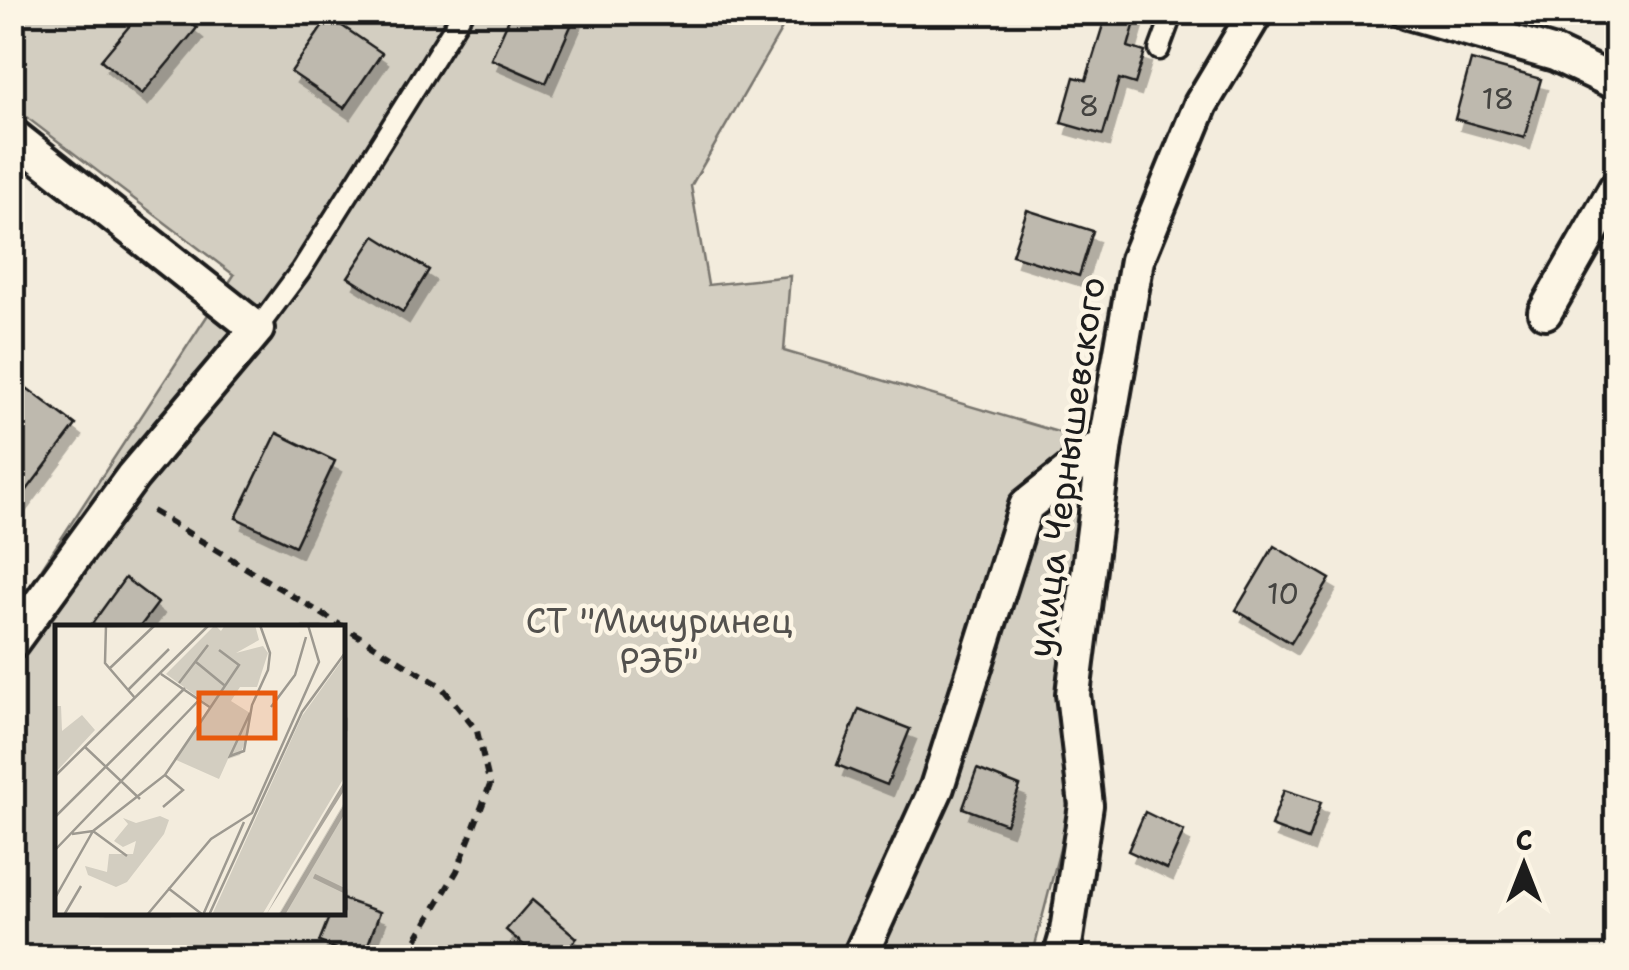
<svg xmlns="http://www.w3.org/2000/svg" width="1629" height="970" viewBox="0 0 1629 970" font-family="'Shantell Sans',sans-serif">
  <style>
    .green { fill: #d3cec1; stroke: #78756e; stroke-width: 2.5; fill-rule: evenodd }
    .building { fill: #beb9ae; stroke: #1c1c1c; stroke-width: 2.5; filter: url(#shadow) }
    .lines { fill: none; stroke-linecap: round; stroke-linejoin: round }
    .lane-casing { stroke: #1c1c1c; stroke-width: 25 }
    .street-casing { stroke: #1c1c1c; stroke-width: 40 }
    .path { stroke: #1c1c1c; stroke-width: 6; stroke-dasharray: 10 8; stroke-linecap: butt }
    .lane { stroke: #fcf5e5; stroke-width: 18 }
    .street { stroke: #fcf5e5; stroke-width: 32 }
    .labels { text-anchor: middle; stroke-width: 9; stroke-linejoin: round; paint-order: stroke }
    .number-label { font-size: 30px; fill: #444340 }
    .street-label { font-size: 35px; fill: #1c1c1c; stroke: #fcf5e5 }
    .park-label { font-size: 35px; fill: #53514e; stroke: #fcf5e5 }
    .inset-river { fill: none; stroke: #aaa59b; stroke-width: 5 }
    .inset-road { fill: none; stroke: #9d9990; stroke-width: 2.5 }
    .view { fill: #e8590c; fill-opacity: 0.15; stroke: #e8590c; stroke-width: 5 }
    .inset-edge { fill: none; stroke: #1c1c1c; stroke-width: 5 }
  </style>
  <defs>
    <filter id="shadow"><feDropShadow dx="6" dy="11" stdDeviation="0" flood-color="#0004"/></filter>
  </defs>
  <rect width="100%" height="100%" fill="#f3ecdd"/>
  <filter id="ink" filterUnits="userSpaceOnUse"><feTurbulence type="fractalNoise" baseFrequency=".01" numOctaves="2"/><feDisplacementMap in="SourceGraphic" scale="20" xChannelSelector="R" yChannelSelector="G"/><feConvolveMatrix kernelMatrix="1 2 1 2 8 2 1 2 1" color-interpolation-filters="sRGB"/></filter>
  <g filter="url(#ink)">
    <path class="green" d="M12,13H791L691,186L708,285L790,276L784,351L1095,443L1055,685L1068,818L1032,957H13V612L234,275L13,107ZM58,628H342V912H58Z"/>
    <g class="building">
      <polygon points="141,12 178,12 197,28 142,94 101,60"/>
      <polygon points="512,12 577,12 546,83 491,59"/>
      <polygon points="1107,12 1138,12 1128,47 1145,52 1135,84 1119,79 1103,135 1061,123 1074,77 1086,80"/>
      <polygon points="329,17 382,53 344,108 291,72"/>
      <polygon points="1471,60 1541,79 1524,138 1455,119"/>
      <polygon points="1027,210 1093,231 1079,276 1012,255"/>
      <polygon points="375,236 429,270 403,312 348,277"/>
      <polygon points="12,377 76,425 12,510"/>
      <polygon points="277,433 335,461 295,546 236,518"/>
      <polygon points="1274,546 1330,579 1291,643 1236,610"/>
      <polygon points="125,578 158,603 139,628 89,628"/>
      <polygon points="859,709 910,729 887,785 837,765"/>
      <polygon points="977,769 1020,786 1006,824 963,808"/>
      <polygon points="1284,790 1321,802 1308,840 1271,826"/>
      <polygon points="1145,812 1184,831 1167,869 1128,851"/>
      <polygon points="342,899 380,912 363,958 342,958 342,951 319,942 331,912 342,912"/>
      <polygon points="532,900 577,938 560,958 539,958 506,930"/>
    </g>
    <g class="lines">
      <defs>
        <g id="lane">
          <polyline points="1159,50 1173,12"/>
          <polyline points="257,329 301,270 463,12"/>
        </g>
        <g id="street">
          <polyline points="1408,12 1555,54 1616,83"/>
          <polyline points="12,135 257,329 133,476 12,642"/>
          <polyline points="1545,312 1616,188"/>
          <polyline points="859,958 937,787 1026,506 1105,443"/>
          <polyline points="1060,958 1066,938 1086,805 1073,694 1105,443 1137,260 1201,104 1256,12"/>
        </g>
      </defs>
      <use href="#lane" class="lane-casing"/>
      <use href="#street" class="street-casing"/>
      <polyline class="path" points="152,511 441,686 477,731 490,785 457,871 405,958"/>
      <use href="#lane" class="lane"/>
      <use href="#street" class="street"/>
    </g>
  </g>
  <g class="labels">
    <g class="number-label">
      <text x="1498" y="109">18</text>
      <text x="1089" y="116">8</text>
      <text x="1283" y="604">10</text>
    </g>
    <g class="street-label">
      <text transform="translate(1066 467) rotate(-82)" y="12">улица Чернышевского</text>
    </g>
    <g class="park-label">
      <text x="659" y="633">СТ "Мичуринец<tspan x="659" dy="40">РЭБ"</tspan></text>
    </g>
  </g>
  <g transform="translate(55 625)">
    <rect width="290" height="290" fill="#f3ecdd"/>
    <path d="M160,0L166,6L170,0H200L204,15L181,28L208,21L213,28L202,62H185L176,76L195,88L194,106L185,130L173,134L164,154L119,134L155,81L111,49ZM290,31V151L207,290H157L247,91ZM0,81H6L7,106L27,90L40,105L0,148ZM290,176V290H223ZM105,191L114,195L109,209L72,257L61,262L33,250L30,241L52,247L54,229H78L81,216L68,222L59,216L73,199L68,193L81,198Z" fill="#d3cec1"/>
    <path d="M290,155V164L211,290L233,251Z" fill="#aaa59b"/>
    <path class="inset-river" d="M259,251L290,266M227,290L290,183"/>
    <path class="inset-road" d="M51,0L50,38L80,73M51,1L139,0M141,37L169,60M54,44L99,1M106,49L156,83M124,58L153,20M73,65L114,24M216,82L240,50L251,12M195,88L175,131L189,126L197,80L213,45L215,28L205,0M30,122L85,174M0,151L154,0M108,182L128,165L110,150M0,192L130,63M38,206L110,150L184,40L164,25M17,209L38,206L72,231M0,225L145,74M113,263L148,290M0,273L38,206M9,290L26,261M92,290L156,214L197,188L264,37L253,0M148,290L189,197M154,290L247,87L290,28"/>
    <path class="view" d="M144,68H220V113H144Z"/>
    <rect width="290" height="290" class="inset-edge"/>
  </g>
  <rect width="1629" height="970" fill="none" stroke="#fcf5e5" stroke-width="50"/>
  <rect x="25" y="25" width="1579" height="920" fill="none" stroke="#1c1c1c" stroke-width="4" filter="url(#ink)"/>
  <g transform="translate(1524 865)" stroke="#fcf5e5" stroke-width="8" paint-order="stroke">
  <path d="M0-8L18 38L0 25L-18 38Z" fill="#1c1c1c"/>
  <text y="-15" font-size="28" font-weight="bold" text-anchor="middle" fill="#1c1c1c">С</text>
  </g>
</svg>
